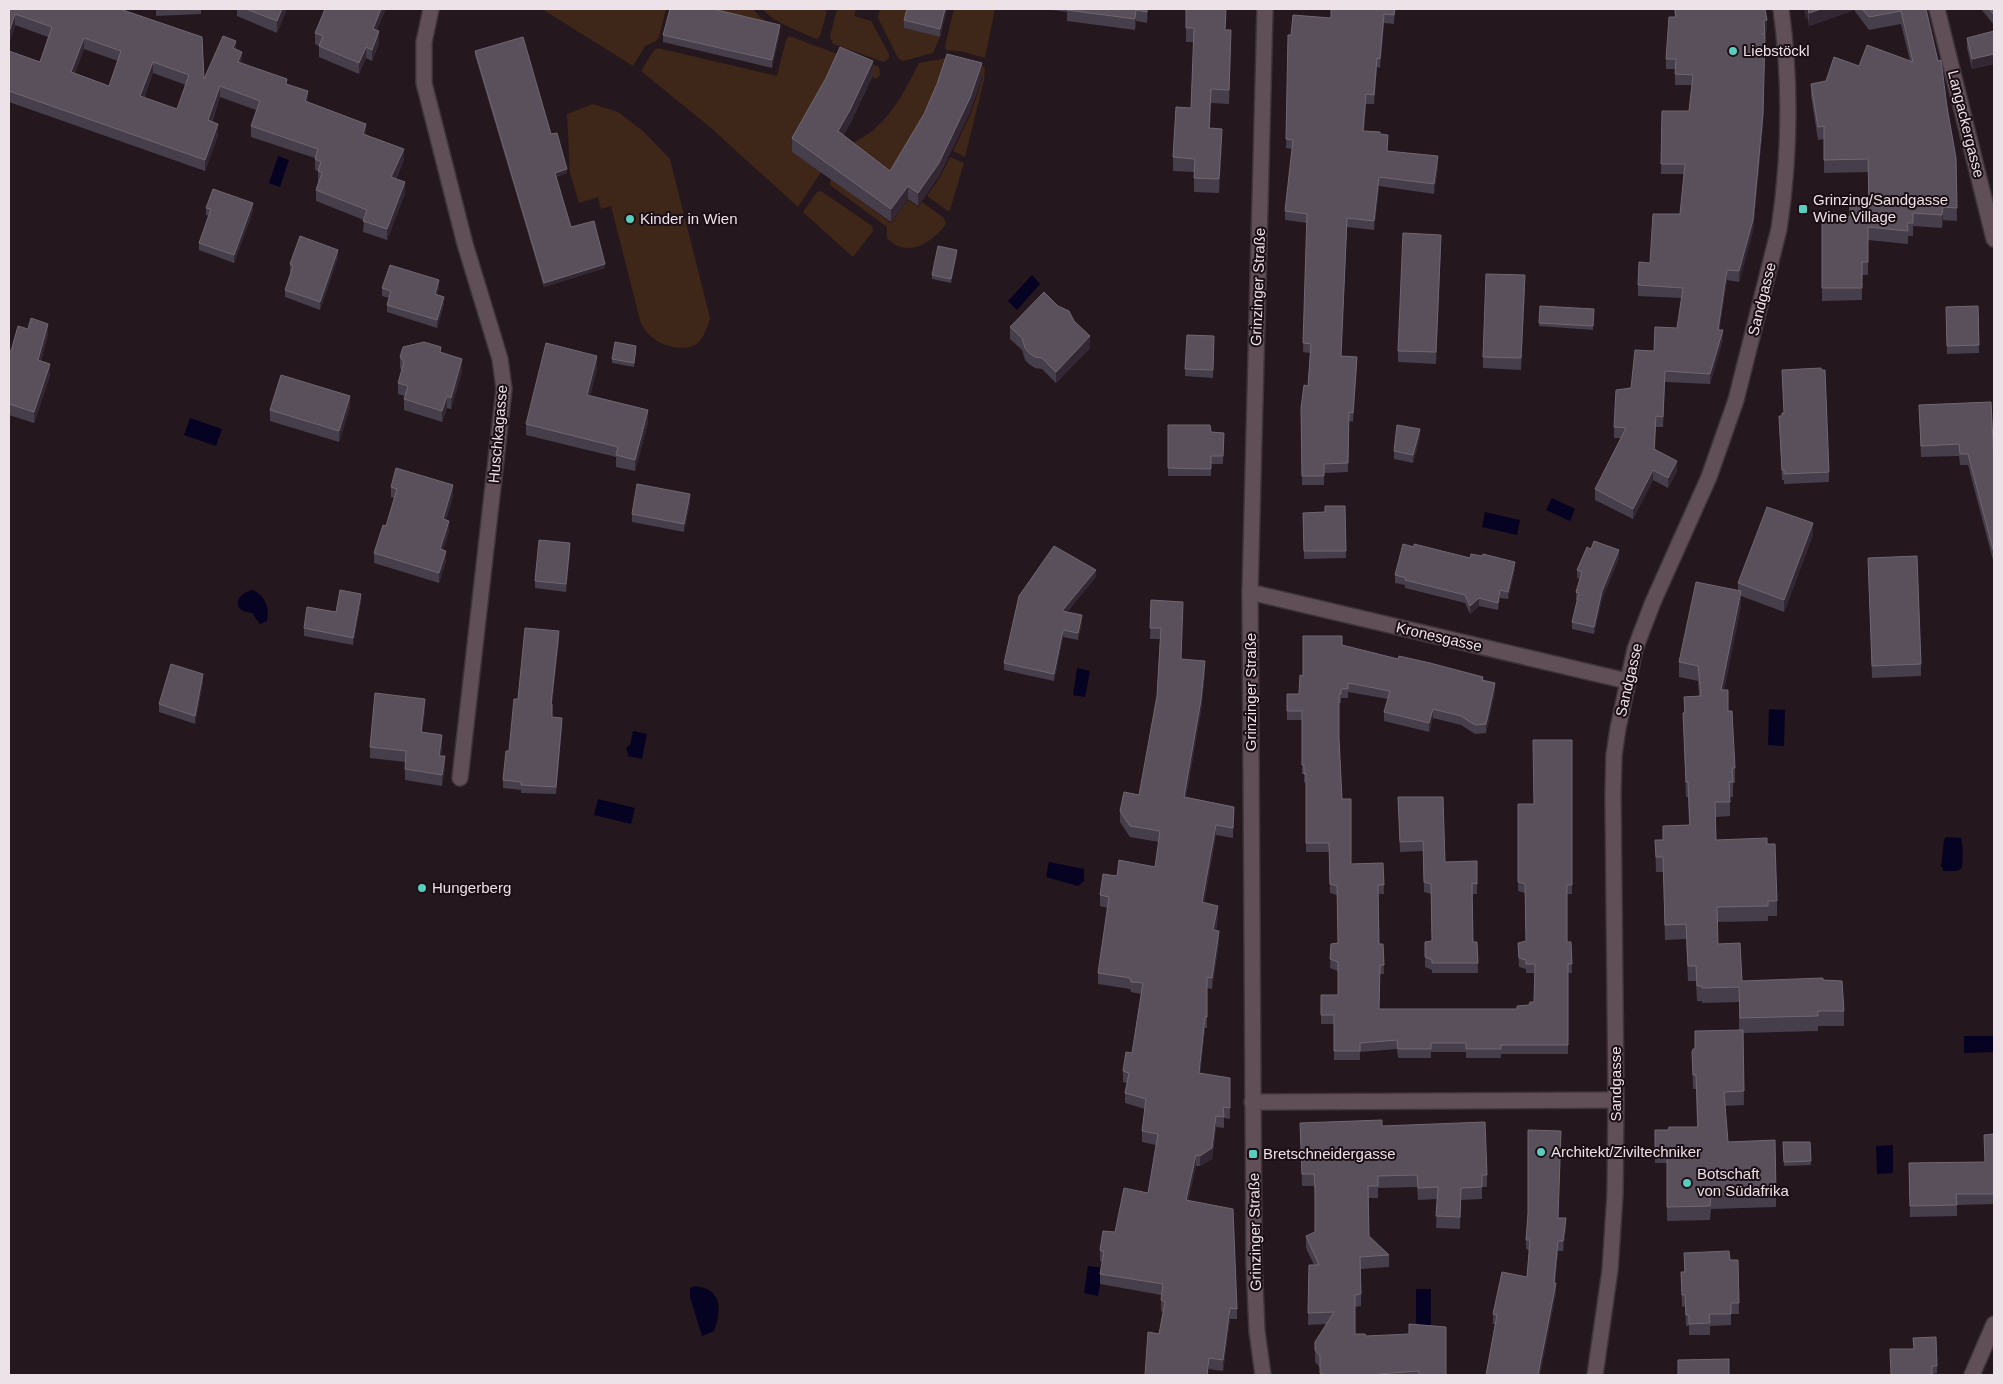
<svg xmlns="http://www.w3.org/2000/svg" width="2003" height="1384" viewBox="0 0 2003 1384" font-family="Helvetica,sans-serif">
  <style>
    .green { fill: #3e2718 }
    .water { fill: #060221 }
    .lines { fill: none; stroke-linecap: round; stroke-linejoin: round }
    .street-casing { stroke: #3e3439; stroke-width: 18 }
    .secondary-casing { stroke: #3e3439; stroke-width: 18 }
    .street { stroke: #604f57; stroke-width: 15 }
    .secondary { stroke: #604f57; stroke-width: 15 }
    .wall { fill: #473e4b; fill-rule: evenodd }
    .shaded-wall { fill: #322732 }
    .building { fill: #59505c; stroke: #706771; fill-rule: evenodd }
    .poi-dot { fill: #59cebe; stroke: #1b0e15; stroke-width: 2 }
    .labels { text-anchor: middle; stroke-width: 4; stroke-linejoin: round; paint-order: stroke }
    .poi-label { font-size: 15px; fill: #ede2e7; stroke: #1b0e15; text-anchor: start }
    .street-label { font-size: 15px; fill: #ede2e7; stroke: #1b0e15 }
  </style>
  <rect width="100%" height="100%" fill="#25171e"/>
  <g class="green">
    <polygon points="542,9 666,9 659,37 656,41 645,46 633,66"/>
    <polygon points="684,9 753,9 760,17 782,32"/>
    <path d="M762,9H819L827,11L820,36L817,39C799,31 776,24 762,9Z"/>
    <polygon points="837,9 856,9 854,16 871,21 889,54 889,58 884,62 833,44 830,36"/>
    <polygon points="880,9 908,9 904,28 940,37 933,53 903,61 898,58 878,18"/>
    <polygon points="954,9 995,9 985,58 964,52 946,50 945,46"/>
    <polygon points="789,36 848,58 875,65 879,67 880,75 876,79 872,77 873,74 841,61 792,152 821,172 798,207 711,128 641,71 654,50 658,48 777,76 786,40"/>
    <path d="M952,57L979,63L985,68L984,80L965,157L953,151L971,113L983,77L947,66L935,99L890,182L851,144C858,140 866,136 872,131C894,113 907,87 919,63Z"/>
    <path d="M593,104L618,112L644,132L670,159L710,318C708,326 704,337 698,343C685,353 661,346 651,336C647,333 644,328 641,324L611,206L601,209L598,197L579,203L570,173L567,114Z"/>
    <polygon points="950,157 964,163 950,210 948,211 927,196 940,177"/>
    <path d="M831,179L891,223L908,200L918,207L922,202L944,218L946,224C932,243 907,259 887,238V227L830,185Z"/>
    <polygon points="821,191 872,226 873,231 853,257 803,212 817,192"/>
  </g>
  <g class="water">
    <polygon points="278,156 289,160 280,187 269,183"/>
    <polygon points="1032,275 1040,284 1017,310 1008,301"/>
    <polygon points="190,418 222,429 216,446 184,435"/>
    <polygon points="1552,498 1575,509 1570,521 1546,510"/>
    <polygon points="1485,512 1520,520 1517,535 1482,527"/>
    <path d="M253,590C265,596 270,607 267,621L260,624L252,613C249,612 246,612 243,611C231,604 242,591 253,590Z"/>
    <polygon points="1077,668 1090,671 1085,697 1073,695"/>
    <polygon points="1769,709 1785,710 1784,746 1768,745"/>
    <polygon points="633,731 647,734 642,759 628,756 628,753 626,748 630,745"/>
    <polygon points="598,799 635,808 631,824 594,815"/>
    <path d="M1946,837L1961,838C1963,843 1963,862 1962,868L1957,871H1943V868L1941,867L1944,840Z"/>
    <polygon points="1049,862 1084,869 1084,881 1078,886 1046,877"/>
    <polygon points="1964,1036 1994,1036 1994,1052 1964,1053"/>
    <polygon points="1893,1145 1893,1173 1877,1174 1876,1146"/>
    <polygon points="1088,1266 1103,1268 1098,1296 1084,1293"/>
    <path d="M695,1286C722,1289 722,1310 714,1331L702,1336L690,1297V1288Z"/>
    <rect x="1416" y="1289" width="15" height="36"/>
  </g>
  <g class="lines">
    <defs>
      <g id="street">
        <polyline points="431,9 424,42 424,83 465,244 500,359 504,389 460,778"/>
        <polyline points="1937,9 1994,239"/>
        <polyline points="1250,592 1627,681"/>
        <polyline points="1252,1102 1616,1100"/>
        <polyline points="1972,1375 1994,1324"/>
      </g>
      <g id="secondary">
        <polyline points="1263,1375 1257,1331 1254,1263 1250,592 1265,9"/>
        <path d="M1595,1375L1610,1270L1615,1194L1616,1100L1613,794L1614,755L1618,728L1635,649L1653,602L1709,477L1736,400L1779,229C1790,156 1791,82 1781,9"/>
      </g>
    </defs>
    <use href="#street" class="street-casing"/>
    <use href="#secondary" class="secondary-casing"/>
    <use href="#street" class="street"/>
    <use href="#secondary" class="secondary"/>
  </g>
  <g class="wall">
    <path d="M9,9L204,79L236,49L242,63L287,84L308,102L366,135L404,160L396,179L405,193L387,240L363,232L364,220L316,201V190L318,182V171L315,170V158L251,137V126L256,110L220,97L212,122L218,135L205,171L9,102V51L40,62L48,37L15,25L9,43ZM84,49L118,61L109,86L75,73ZM153,73L186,85L177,109L144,98Z"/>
    <polygon points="156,9 201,9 201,14 156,16"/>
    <polygon points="237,9 287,9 277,33 237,16"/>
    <polygon points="947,9 940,37 904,28 904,20"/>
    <polygon points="1044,9 1148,9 1147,23 1136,21 1135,30 1067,21 1067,12"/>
    <polygon points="1395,9 1394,24 1384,23 1380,68 1377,67 1374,104 1366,104 1364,131 1380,134 1388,144 1387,151 1438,166 1434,194 1379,186 1374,230 1347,227 1341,356 1357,366 1353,422 1349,421 1348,472 1324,473 1324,485 1302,485 1301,408 1308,386 1310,353 1303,352 1307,223 1285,220 1285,211 1292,149 1286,148 1291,35 1331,18"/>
    <polygon points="1674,9 1765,9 1767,31 1765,31 1763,124 1753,231 1739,282 1727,280 1719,330 1723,340 1710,384 1665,382 1663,427 1656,427 1655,449 1677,471 1668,488 1653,480 1633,519 1595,500 1595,489 1621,438 1614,438 1614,427 1631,388 1654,351 1677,328 1682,298 1638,296 1638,285 1650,263 1680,214 1684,174 1661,174 1662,111 1689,111 1692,85 1675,85 1675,69 1666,69 1666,59 1675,17"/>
    <polygon points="1805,9 1926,9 1947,107 1956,158 1957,221 1943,220 1942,228 1913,226 1913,236 1908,236 1908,244 1868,240 1868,275 1862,275 1862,300 1822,301 1822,215 1850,217 1850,206 1869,206 1868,172 1824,173 1824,139 1818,140 1811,96 1811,84 1826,81 1859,66 1910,61 1901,24 1869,30 1854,10 1809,26 1808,18 1806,19"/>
    <polygon points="1981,9 1994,9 1994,25"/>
    <polygon points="1186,28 1225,30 1231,44 1229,104 1211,103 1210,128 1222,143 1219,193 1194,192 1194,172 1173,171 1173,157 1191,108 1194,42 1186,42"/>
    <polygon points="377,30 379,43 372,61 366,58 359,74 319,57 319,46 315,44 315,33"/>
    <polygon points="1994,31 1994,64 1972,69 1967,48 1967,38"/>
    <polygon points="780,32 772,68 663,42 663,35"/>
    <polygon points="475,51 551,134 567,173 556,177 571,227 605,268 544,287 475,55"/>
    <polygon points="873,75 850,124 843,135 890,171 982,77 970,112 939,176 918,206 908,199 891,222 792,152 792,138"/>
    <polygon points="206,208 253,211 234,263 199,250 199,243 209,216 206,215"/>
    <polygon points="1441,246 1436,364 1398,362 1398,351"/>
    <polygon points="957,254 951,283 932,279 932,275"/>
    <polygon points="338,257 320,310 285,297 285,290 291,273 290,272 290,264"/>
    <polygon points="1525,287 1521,370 1483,368 1483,357"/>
    <polygon points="382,288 439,288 437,295 444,304 437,328 387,312 387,305 389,298 382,296"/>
    <polygon points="1540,306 1594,309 1593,330 1539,326"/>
    <polygon points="1978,306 1979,353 1947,354 1946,307"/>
    <polygon points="1074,321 1090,348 1056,383 1042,369 1035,368 1029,364 1025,360 1022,350 1010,339 1010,327"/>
    <polygon points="28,329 48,334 41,361 50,375 34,423 9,415 9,350 11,351"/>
    <polygon points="1187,335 1214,336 1213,378 1185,376"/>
    <polygon points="636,350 634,367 612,363 612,359"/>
    <polygon points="441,352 462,371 451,409 447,408 442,422 404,410 404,399 405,396 398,394 398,383 402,371 400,368 400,357"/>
    <polygon points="597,367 590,396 648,422 635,471 616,467 616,457 526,435 526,424"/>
    <polygon points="1782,370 1829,472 1829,482 1784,484 1784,480 1782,480 1779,416 1782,416 1784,413"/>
    <polygon points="1919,405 1994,462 1994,564 1968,465 1960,465 1959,456 1921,457"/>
    <polygon points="350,407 339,442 270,421 270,410"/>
    <polygon points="1168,425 1211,432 1224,433 1223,464 1211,464 1211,476 1168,476"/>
    <polygon points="1420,437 1413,463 1394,459 1394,451"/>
    <polygon points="391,487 453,495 446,520 449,531 443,550 446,561 439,583 374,563 374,553 386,526 394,498 391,497"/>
    <polygon points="690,502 684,532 632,522 632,514"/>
    <polygon points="1345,506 1346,558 1304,559 1303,513 1325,512"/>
    <polygon points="1813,535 1784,612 1741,596 1741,606 1724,690 1728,711 1735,768 1735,783 1733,783 1733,797 1730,797 1730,816 1715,817 1716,840 1767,844 1777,901 1777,916 1768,916 1768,921 1717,922 1718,944 1742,981 1823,980 1844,1011 1844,1026 1818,1026 1818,1031 1743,1033 1744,1105 1725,1106 1728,1142 1776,1193 1776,1207 1711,1209 1710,1220 1667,1221 1667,1163 1655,1163 1655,1130 1668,1130 1697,1127 1696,1089 1693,1089 1692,1052 1695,1049 1739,1030 1739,1002 1702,1003 1702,1001 1697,1001 1696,981 1688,981 1686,939 1665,940 1663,872 1656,872 1655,840 1663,840 1663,826 1689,825 1688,797 1686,797 1683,713 1684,713 1684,697 1699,696 1698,681 1679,677 1679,662 1738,590 1738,583"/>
    <polygon points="1414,547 1515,569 1508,599 1500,598 1498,610 1479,606 1470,614 1465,603 1405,588 1405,585 1395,583 1395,575"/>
    <polygon points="570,551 566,592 535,588 535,581"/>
    <polygon points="1619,558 1602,599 1594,634 1572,629 1572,622 1577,600 1576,600 1576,592 1580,579 1577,578 1577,570"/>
    <polygon points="1868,558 1921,664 1921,676 1872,678"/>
    <polygon points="1096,577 1067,612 1082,622 1078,640 1063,637 1054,681 1004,670 1004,663"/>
    <polygon points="1151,600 1182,659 1205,672 1201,711 1186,797 1234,807 1233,838 1216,835 1204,903 1218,916 1216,930 1219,942 1212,989 1207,988 1207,1028 1205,1028 1200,1073 1230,1078 1230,1119 1224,1118 1224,1128 1216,1127 1212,1159 1200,1166 1196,1166 1188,1201 1237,1309 1237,1319 1230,1319 1223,1371 1209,1369 1159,1334 1163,1312 1161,1311 1161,1295 1100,1284 1100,1274 1102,1262 1100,1261 1100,1250 1148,1193 1156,1145 1142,1142 1142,1131 1145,1109 1125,1103 1125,1093 1127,1083 1123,1082 1123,1071 1132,1053 1141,994 1131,992 1130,989 1098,984 1098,973 1108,908 1100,906 1100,895 1117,876 1155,867 1159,842 1130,837 1120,822 1120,811 1139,795 1157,696 1160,639 1150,639"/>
    <polygon points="361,601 353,645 304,636 304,628"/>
    <polygon points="559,639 552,704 552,717 562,726 556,794 521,793 521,790 503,788 503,780 509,751"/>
    <polygon points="1342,645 1483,680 1495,692 1486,733 1475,734 1461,725 1433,718 1429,732 1384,721 1384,712 1388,699 1348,692 1348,698 1341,698 1341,703 1339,703 1339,740 1342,799 1351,864 1383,863 1384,894 1378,894 1379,944 1383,944 1384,974 1380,974 1379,1009 1517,1009 1529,1005 1534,1002 1535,973 1526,973 1526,969 1519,967 1518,943 1526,941 1525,893 1518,891 1518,804 1534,804 1572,740 1572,894 1567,894 1567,942 1571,942 1572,973 1568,973 1568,1054 1501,1054 1501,1058 1466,1058 1466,1052 1431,1052 1431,1058 1398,1058 1397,1049 1360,1052 1360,1060 1334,1060 1334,1024 1321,1024 1321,995 1338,995 1338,971 1330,968 1331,944 1338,943 1337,895 1330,893 1329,852 1306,852 1306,782 1304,783 1304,774 1302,774 1302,720 1287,720 1287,694 1299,694 1303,676"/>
    <polygon points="203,682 195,724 159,712 159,704"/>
    <polygon points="425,710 422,733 442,746 441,756 445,768 442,786 405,780 405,762 370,758 370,747"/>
    <polygon points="1398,797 1445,862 1477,861 1477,894 1472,894 1473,942 1477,942 1478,973 1432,973 1432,970 1425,967 1425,942 1432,941 1431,894 1424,892 1423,851 1400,852"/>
    <polygon points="1300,1123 1382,1126 1487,1175 1487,1187 1482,1187 1482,1199 1461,1200 1460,1229 1436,1228 1437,1199 1418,1200 1417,1187 1378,1188 1378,1198 1368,1198 1369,1236 1389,1255 1389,1267 1361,1269 1361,1306 1355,1307 1355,1334 1366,1336 1446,1375 1320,1375 1320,1368 1315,1362 1315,1342 1327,1324 1308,1325 1309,1265 1314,1265 1306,1248 1306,1236 1315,1232 1315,1198 1314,1186 1302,1186"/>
    <polygon points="1994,1134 1994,1204 1957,1205 1957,1216 1910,1217 1909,1163 1985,1162"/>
    <polygon points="1783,1142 1810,1142 1811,1165 1784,1166"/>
    <polygon points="1558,1218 1566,1228 1563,1251 1558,1251 1555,1283 1556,1293 1540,1375 1486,1375 1495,1324 1493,1324 1493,1314 1527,1277 1529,1250 1526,1249 1526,1240"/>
    <polygon points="1684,1253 1730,1260 1738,1260 1739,1314 1731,1314 1731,1325 1710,1326 1710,1335 1689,1335 1689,1326 1686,1326 1685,1306 1682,1307 1681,1272 1684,1272"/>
    <polygon points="1890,1349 1937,1366 1937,1373 1932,1374"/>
  </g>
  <g class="shaded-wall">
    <polygon points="282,9 287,9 277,33 277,21"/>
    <polygon points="381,9 386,9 373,40 373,29"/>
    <polygon points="945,9 947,9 940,37 940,29"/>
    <polygon points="1147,9 1148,9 1147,23"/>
    <polygon points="1806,9 1808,9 1808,18 1806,19"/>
    <polygon points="1821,9 1854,9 1854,10 1809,26 1809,13"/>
    <polygon points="1136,10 1136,21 1135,30 1135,19"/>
    <polygon points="15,14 15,25 9,43 9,32"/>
    <polygon points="1384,14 1384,23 1380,68 1380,59"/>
    <polygon points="1767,20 1767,31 1764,31 1764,21"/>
    <polygon points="780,25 780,32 772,68 772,60"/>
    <polygon points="1231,30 1231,44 1229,104 1229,90"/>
    <polygon points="379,31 379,43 372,61 372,50"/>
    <polygon points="1765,35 1763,124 1753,231 1739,282 1739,271"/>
    <polygon points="84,38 84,49 71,83 71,72"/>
    <polygon points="236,41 236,52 233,48"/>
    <polygon points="366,47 366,58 359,74 359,63"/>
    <polygon points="242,52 242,63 238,73 238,62"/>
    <polygon points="1994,54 1994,64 1972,69 1972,59"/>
    <polygon points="1377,58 1377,67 1374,104 1374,95"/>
    <polygon points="873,61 873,75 850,124 838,144 838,131"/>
    <polygon points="153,62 153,73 140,107 140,96"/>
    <polygon points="982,63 982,77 970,112 939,176 918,206 918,193"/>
    <polygon points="220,86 220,97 208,131 208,120"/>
    <polygon points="1211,89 1211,103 1209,142 1209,128"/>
    <polygon points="308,91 308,102 305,101"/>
    <polygon points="1366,94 1366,104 1363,140 1363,131"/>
    <polygon points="218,124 218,135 205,171 205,160"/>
    <polygon points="366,124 366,135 363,134"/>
    <polygon points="1222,129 1222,143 1219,193 1219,179"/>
    <polygon points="404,149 404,160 391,188 391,177"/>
    <polygon points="1438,156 1438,166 1434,194 1434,184"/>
    <polygon points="567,169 567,173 555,177 555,173"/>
    <polygon points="1379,177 1379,186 1374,230 1374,221"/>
    <polygon points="405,182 405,193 387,240 387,229"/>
    <polygon points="908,186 908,199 891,222 891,209"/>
    <polygon points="253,203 253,211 234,263 234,255"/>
    <polygon points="1943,207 1943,220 1942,228 1942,215"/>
    <polygon points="1441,235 1441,246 1436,364 1436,352"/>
    <polygon points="338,250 338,257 320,310 320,302"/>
    <polygon points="957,250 957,254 951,283 951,279"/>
    <polygon points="605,264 605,268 544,287 544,283"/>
    <polygon points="1727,270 1727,280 1718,340 1718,330"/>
    <polygon points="1525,275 1525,287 1521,370 1521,358"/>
    <polygon points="439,280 439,288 435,302 435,294"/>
    <polygon points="444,297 444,304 437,328 437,320"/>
    <polygon points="48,324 48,334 38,371 38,360"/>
    <polygon points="1723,330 1723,340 1710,384 1710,374"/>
    <polygon points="1090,336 1090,348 1056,383 1056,372"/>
    <polygon points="597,356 597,367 587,407 587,395"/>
    <polygon points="1357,357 1357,366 1353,422 1353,413"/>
    <polygon points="462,359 462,371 451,409 451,398"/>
    <polygon points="50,364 50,375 34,423 34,412"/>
    <polygon points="350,396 350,407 339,442 339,431"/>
    <polygon points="447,396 447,408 442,422 442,411"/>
    <polygon points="648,410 648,422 635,471 635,460"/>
    <polygon points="1420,429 1420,437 1413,463 1413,455"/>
    <polygon points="1677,461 1677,471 1668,488 1668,478"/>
    <polygon points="1653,470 1653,480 1633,519 1633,509"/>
    <polygon points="453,485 453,495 443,529 443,519"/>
    <polygon points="690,494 690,502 684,532 684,524"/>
    <polygon points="449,521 449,531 440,559 440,549"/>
    <polygon points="1813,523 1813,535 1784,612 1784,600"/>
    <polygon points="570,543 570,551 566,592 566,584"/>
    <polygon points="1619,550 1619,558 1602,599 1594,634 1594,627 1602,591"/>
    <polygon points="446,551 446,561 439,583 439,573"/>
    <polygon points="1515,562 1515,569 1508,599 1508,592"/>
    <polygon points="1096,570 1096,577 1062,618 1062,611"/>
    <polygon points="1500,590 1500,598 1498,610 1498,603"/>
    <polygon points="1741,591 1741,606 1721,705 1721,690"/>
    <polygon points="361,594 361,601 353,645 353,638"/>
    <polygon points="1479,598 1479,606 1470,614 1470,606"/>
    <polygon points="1082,615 1082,622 1078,640 1078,633"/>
    <polygon points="1063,630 1063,637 1054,681 1054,674"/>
    <polygon points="559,631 559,639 551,712 551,704"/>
    <polygon points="1205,661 1205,672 1201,711 1184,808 1184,797"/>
    <polygon points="203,674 203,682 195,724 195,716"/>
    <polygon points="1495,683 1495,692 1486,733 1486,724"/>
    <polygon points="425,699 425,710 421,744 421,732"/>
    <polygon points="1433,709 1433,718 1429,732 1429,723"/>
    <polygon points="562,718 562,726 556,794 556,787"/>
    <polygon points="442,735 442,746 439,767 439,756"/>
    <polygon points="445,756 445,768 442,786 442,775"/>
    <polygon points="1216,825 1216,835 1202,913 1202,902"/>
    <polygon points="1218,906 1218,916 1213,941 1213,930"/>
    <polygon points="1219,931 1219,942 1212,989 1212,978"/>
    <polygon points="1205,1017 1205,1028 1199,1083 1199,1073"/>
    <polygon points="1216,1116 1216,1127 1212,1159 1200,1166 1200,1156"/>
    <polygon points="1196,1155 1196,1166 1186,1211 1186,1200"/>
    <polygon points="1566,1218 1566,1228 1563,1251 1563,1241"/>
    <polygon points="1558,1241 1558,1251 1554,1292 1554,1283"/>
    <polygon points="1556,1283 1556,1293 1540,1375 1538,1375"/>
    <polygon points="1230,1308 1230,1319 1223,1371 1223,1360"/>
    <polygon points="1209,1358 1209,1369 1208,1375 1207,1375"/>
  </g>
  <g class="building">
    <path d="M9,9H120L202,37L204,79L223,36L236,41L233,48L242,52L238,62L287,79L286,84L308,91L305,101L366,124L363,134L404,149L391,177L405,182L387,229L363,221L367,210L316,190L322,173L318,171L321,162L315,159L318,149L251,126L260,101L220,86L208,120L218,124L205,160L9,91V51L40,62L52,27L15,14L9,32ZM84,38L121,51L109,86L71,72ZM153,62L189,75L177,109L140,96Z"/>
    <polygon points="246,9 282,9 277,21"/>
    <polygon points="325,9 381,9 373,29 379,31 372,50 366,47 359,63 319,46 323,36 315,33"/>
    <polygon points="670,9 713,9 780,25 772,60 663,35"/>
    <polygon points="907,9 945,9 940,29 904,20"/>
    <polygon points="1067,9 1147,9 1147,12 1136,10 1135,19 1067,10"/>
    <polygon points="1186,9 1226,9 1225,30 1231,30 1229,90 1211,89 1209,128 1222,129 1219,179 1194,178 1195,159 1173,157 1176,107 1191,108 1194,28 1186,28"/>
    <polygon points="1331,9 1395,9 1394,15 1384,14 1380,59 1377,58 1374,95 1366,94 1363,131 1380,132 1380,134 1388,135 1387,151 1438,156 1434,184 1379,177 1374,221 1347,218 1341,356 1357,357 1353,413 1349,412 1348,463 1324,464 1324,476 1302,476 1301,408 1304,385 1308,386 1311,344 1303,343 1307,214 1285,211 1293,140 1286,139 1288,35 1291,35 1293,15 1331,18"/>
    <polygon points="1675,9 1765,9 1767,20 1764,21 1765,34 1762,34 1765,35 1763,114 1753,220 1739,271 1727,270 1718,330 1723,330 1710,374 1665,371 1663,417 1656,416 1654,449 1677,461 1668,478 1653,470 1633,509 1595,489 1626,428 1614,427 1616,390 1631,388 1635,350 1654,351 1655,327 1677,328 1683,288 1638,285 1639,262 1650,263 1653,214 1680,214 1685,164 1661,164 1662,111 1689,111 1693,75 1675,74 1676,59 1666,59 1669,17 1676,17"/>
    <polygon points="1808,9 1821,9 1809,13"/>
    <polygon points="1862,9 1926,9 1938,61 1941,60 1947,107 1956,158 1957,208 1943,207 1942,215 1913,213 1913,223 1907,223 1908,231 1868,227 1868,262 1862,262 1862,288 1822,288 1822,215 1850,217 1850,206 1869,206 1868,159 1824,160 1824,126 1818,127 1811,84 1826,81 1834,57 1859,66 1867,45 1913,62 1901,11 1869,17"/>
    <polygon points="1989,9 1994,9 1994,15"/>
    <polygon points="1994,31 1994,54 1972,59 1967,38"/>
    <polygon points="523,37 551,134 557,133 567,169 555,173 571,227 594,221 605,264 544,283 475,51"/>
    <polygon points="840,47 873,61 850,110 838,131 890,171 924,114 937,84 947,54 982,63 970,98 939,163 918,193 908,186 891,209 792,138 826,78"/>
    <polygon points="213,189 253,203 234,255 199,243 211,209 206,208"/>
    <polygon points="1403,233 1441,235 1436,352 1398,351"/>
    <polygon points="300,236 338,250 320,302 285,290 293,266 290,264"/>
    <polygon points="938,246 957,250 951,279 932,275"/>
    <polygon points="390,265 439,280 435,294 444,297 437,320 387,305 391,291 382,288"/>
    <polygon points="1486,274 1525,275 1521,358 1483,357"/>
    <polygon points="1044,292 1058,306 1069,311 1074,321 1090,336 1056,372 1042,358 1035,357 1029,353 1025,348 1022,338 1010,327"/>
    <polygon points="1540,306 1594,309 1593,326 1539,323"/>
    <polygon points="1978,306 1979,345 1947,346 1946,307"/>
    <polygon points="31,318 48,324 38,360 50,364 34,412 9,404 9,350 11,351 18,326 28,329"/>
    <polygon points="1187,335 1214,336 1213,370 1185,369"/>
    <polygon points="424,342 441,347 440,352 462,359 451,398 447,396 442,411 404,399 408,386 398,383 404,362 400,357 403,347"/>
    <polygon points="615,342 636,346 634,363 612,359"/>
    <polygon points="546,343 597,356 587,395 648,410 635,460 616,455 618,447 526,424"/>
    <polygon points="1821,368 1821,370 1825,370 1829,472 1784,474 1784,470 1782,470 1779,416 1782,416 1782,413 1784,413 1782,370"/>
    <polygon points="281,375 350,396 339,431 270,410"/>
    <polygon points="1991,402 1994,462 1994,553 1968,454 1960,454 1959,444 1921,446 1919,405"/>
    <polygon points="1168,425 1210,425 1211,432 1224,433 1223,456 1211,456 1211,469 1168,468"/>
    <polygon points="1397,425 1420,429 1413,455 1394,451"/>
    <polygon points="396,468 453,485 443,519 449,521 440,549 446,551 439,573 374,553 383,525 386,526 397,489 391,487"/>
    <polygon points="637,484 690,494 684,524 632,514"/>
    <polygon points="1325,506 1345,506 1346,551 1304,551 1303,513 1325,512"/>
    <polygon points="1767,507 1813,523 1784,600 1738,583"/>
    <polygon points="539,540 570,543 566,584 535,581"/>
    <polygon points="1594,541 1619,550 1602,591 1594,627 1572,622 1579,593 1576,592 1582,572 1577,570 1587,547 1591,549"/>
    <polygon points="1403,544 1414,547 1414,544 1470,558 1471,554 1482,556 1483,554 1515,562 1508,592 1500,590 1498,603 1479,598 1470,606 1465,595 1405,580 1406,578 1395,575"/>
    <polygon points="1054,546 1096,570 1062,611 1082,615 1078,633 1063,630 1054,674 1004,663 1019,596"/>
    <polygon points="1917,556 1921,664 1872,666 1868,558"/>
    <polygon points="1696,582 1741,591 1721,690 1728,690 1728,711 1732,711 1735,768 1732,768 1733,782 1729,782 1730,802 1715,802 1716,840 1767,838 1767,844 1775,844 1777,901 1768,901 1768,906 1717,907 1718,944 1740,943 1742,981 1823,978 1823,980 1842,981 1844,1011 1818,1011 1818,1016 1740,1018 1739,987 1702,988 1702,986 1697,986 1696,966 1688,966 1686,924 1665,925 1663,857 1656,857 1655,840 1663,840 1663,826 1690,825 1688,782 1686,782 1683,713 1685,713 1684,697 1701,696 1698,666 1679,662"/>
    <polygon points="340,590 361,594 353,638 304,628 307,607 336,612"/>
    <polygon points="1151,600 1183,602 1181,659 1205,661 1201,700 1184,797 1234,807 1233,828 1216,825 1202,902 1218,906 1213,930 1219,931 1212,978 1207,977 1207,1017 1205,1017 1199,1073 1230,1078 1230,1108 1223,1107 1224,1117 1216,1116 1212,1148 1200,1156 1196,1155 1186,1200 1233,1209 1237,1309 1230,1308 1223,1360 1209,1358 1207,1375 1145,1375 1148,1332 1159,1334 1165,1302 1161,1300 1163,1284 1100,1274 1104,1252 1100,1250 1103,1231 1115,1232 1124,1188 1148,1193 1158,1134 1142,1131 1146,1099 1125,1093 1129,1073 1123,1071 1126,1052 1132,1053 1143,983 1131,982 1130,978 1098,973 1109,897 1100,895 1103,874 1117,876 1119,860 1155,867 1160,831 1130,826 1120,811 1124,792 1139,795 1157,696 1161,628 1150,628"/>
    <polygon points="525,628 559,631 551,704 552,704 552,717 562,718 556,787 521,785 521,782 503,780 506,751 509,751 514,699 518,699"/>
    <polygon points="1303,636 1342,636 1342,645 1398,659 1399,656 1430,663 1483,677 1482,680 1495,683 1486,724 1475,725 1461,716 1433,709 1429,723 1384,712 1390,691 1348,683 1348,689 1341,689 1341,694 1339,694 1339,738 1342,799 1351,799 1351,864 1383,863 1384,885 1378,885 1379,944 1383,944 1384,965 1380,965 1379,1009 1517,1009 1517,1006 1529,1005 1530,1002 1534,1002 1535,964 1526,964 1526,960 1519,958 1518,943 1526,941 1525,884 1518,882 1518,804 1534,804 1533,740 1572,740 1572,885 1567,885 1567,942 1571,942 1572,964 1568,964 1568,1045 1501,1045 1501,1049 1466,1049 1466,1043 1431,1043 1431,1049 1398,1049 1397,1040 1360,1043 1360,1051 1334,1051 1334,1015 1321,1015 1321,995 1338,995 1338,962 1330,959 1331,944 1338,943 1337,886 1330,884 1329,843 1306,843 1306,773 1304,774 1304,765 1302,765 1302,711 1287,711 1287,694 1299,694 1300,675 1303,676"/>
    <polygon points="171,664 203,674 195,716 159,704"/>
    <polygon points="375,693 425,699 421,732 442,735 439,756 445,756 442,775 405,769 406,751 370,747"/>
    <polygon points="1398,797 1443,797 1445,862 1477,861 1477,884 1472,883 1473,942 1477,942 1478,963 1432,963 1432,960 1425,957 1425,942 1432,941 1431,884 1424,882 1423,841 1400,842"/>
    <polygon points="1743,1030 1744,1091 1724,1092 1728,1142 1775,1140 1776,1193 1711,1195 1710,1206 1667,1207 1667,1149 1655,1149 1655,1130 1668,1130 1669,1127 1698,1127 1696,1075 1693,1075 1692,1052 1693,1049 1695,1049 1695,1031"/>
    <polygon points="1382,1120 1382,1126 1485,1122 1487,1175 1482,1175 1482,1187 1461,1188 1460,1217 1436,1216 1438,1187 1418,1188 1417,1175 1378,1176 1378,1186 1368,1186 1369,1236 1389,1255 1360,1257 1361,1294 1355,1295 1355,1334 1365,1334 1366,1336 1409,1334 1409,1324 1446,1327 1446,1375 1419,1375 1419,1371 1378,1374 1378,1375 1325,1375 1324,1374 1320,1373 1320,1356 1315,1350 1315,1342 1334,1312 1308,1313 1309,1265 1319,1265 1306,1236 1315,1232 1315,1187 1314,1174 1302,1174 1300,1123"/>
    <polygon points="1528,1130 1561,1131 1558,1218 1566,1218 1563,1241 1558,1241 1554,1283 1556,1283 1538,1375 1486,1375 1497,1315 1493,1314 1502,1272 1527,1277 1530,1240 1526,1240 1528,1213"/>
    <polygon points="1994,1134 1994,1194 1956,1194 1957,1205 1910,1206 1909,1163 1985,1162 1984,1135"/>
    <polygon points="1783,1142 1810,1142 1811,1161 1784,1162"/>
    <polygon points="1729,1251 1730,1260 1738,1260 1739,1303 1731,1303 1731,1314 1709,1314 1710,1323 1689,1324 1689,1315 1686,1315 1685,1295 1682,1295 1681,1272 1685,1272 1684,1253"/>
    <polygon points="1936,1337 1937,1366 1932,1366 1932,1375 1891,1375 1890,1349 1914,1349 1913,1338"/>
    <polygon points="1729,1359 1729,1375 1678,1375 1678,1360"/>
  </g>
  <g class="poi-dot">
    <circle cx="1733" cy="51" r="5"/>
    <rect x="1798" y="204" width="10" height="10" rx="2.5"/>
    <circle cx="630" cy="219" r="5"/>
    <circle cx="422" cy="888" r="5"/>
    <circle cx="1541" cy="1152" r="5"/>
    <rect x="1248" y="1149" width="10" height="10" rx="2.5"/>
    <circle cx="1687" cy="1183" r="5"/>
  </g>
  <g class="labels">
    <g class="poi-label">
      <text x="1743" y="56">Liebstöckl</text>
      <text x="1813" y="205">Grinzing/Sandgasse<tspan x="1813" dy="17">Wine Village</tspan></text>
      <text x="640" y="224">Kinder in Wien</text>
      <text x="432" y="893">Hungerberg</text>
      <text x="1551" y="1157">Architekt/Ziviltechniker</text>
      <text x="1263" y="1159">Bretschneidergasse</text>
      <text x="1697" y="1179">Botschaft<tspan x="1697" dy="17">von Südafrika</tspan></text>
    </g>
    <g class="street-label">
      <text transform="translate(1966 124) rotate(76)" y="5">Langackergasse</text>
      <text transform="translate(1258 287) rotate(-88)" y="5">Grinzinger Straße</text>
      <text transform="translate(1762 299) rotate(-76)" y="5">Sandgasse</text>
      <text transform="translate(498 434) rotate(-85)" y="5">Huschkagasse</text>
      <text transform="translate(1439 637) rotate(13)" y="5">Kronesgasse</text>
      <text transform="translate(1629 680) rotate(-77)" y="5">Sandgasse</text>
      <text transform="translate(1251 692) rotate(-90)" y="5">Grinzinger Straße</text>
      <text transform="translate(1616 1084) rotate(-90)" y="5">Sandgasse</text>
      <text transform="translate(1255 1232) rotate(-91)" y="5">Grinzinger Straße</text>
    </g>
  </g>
  <rect width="2003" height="1384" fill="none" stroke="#ede2e7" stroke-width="20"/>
</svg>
